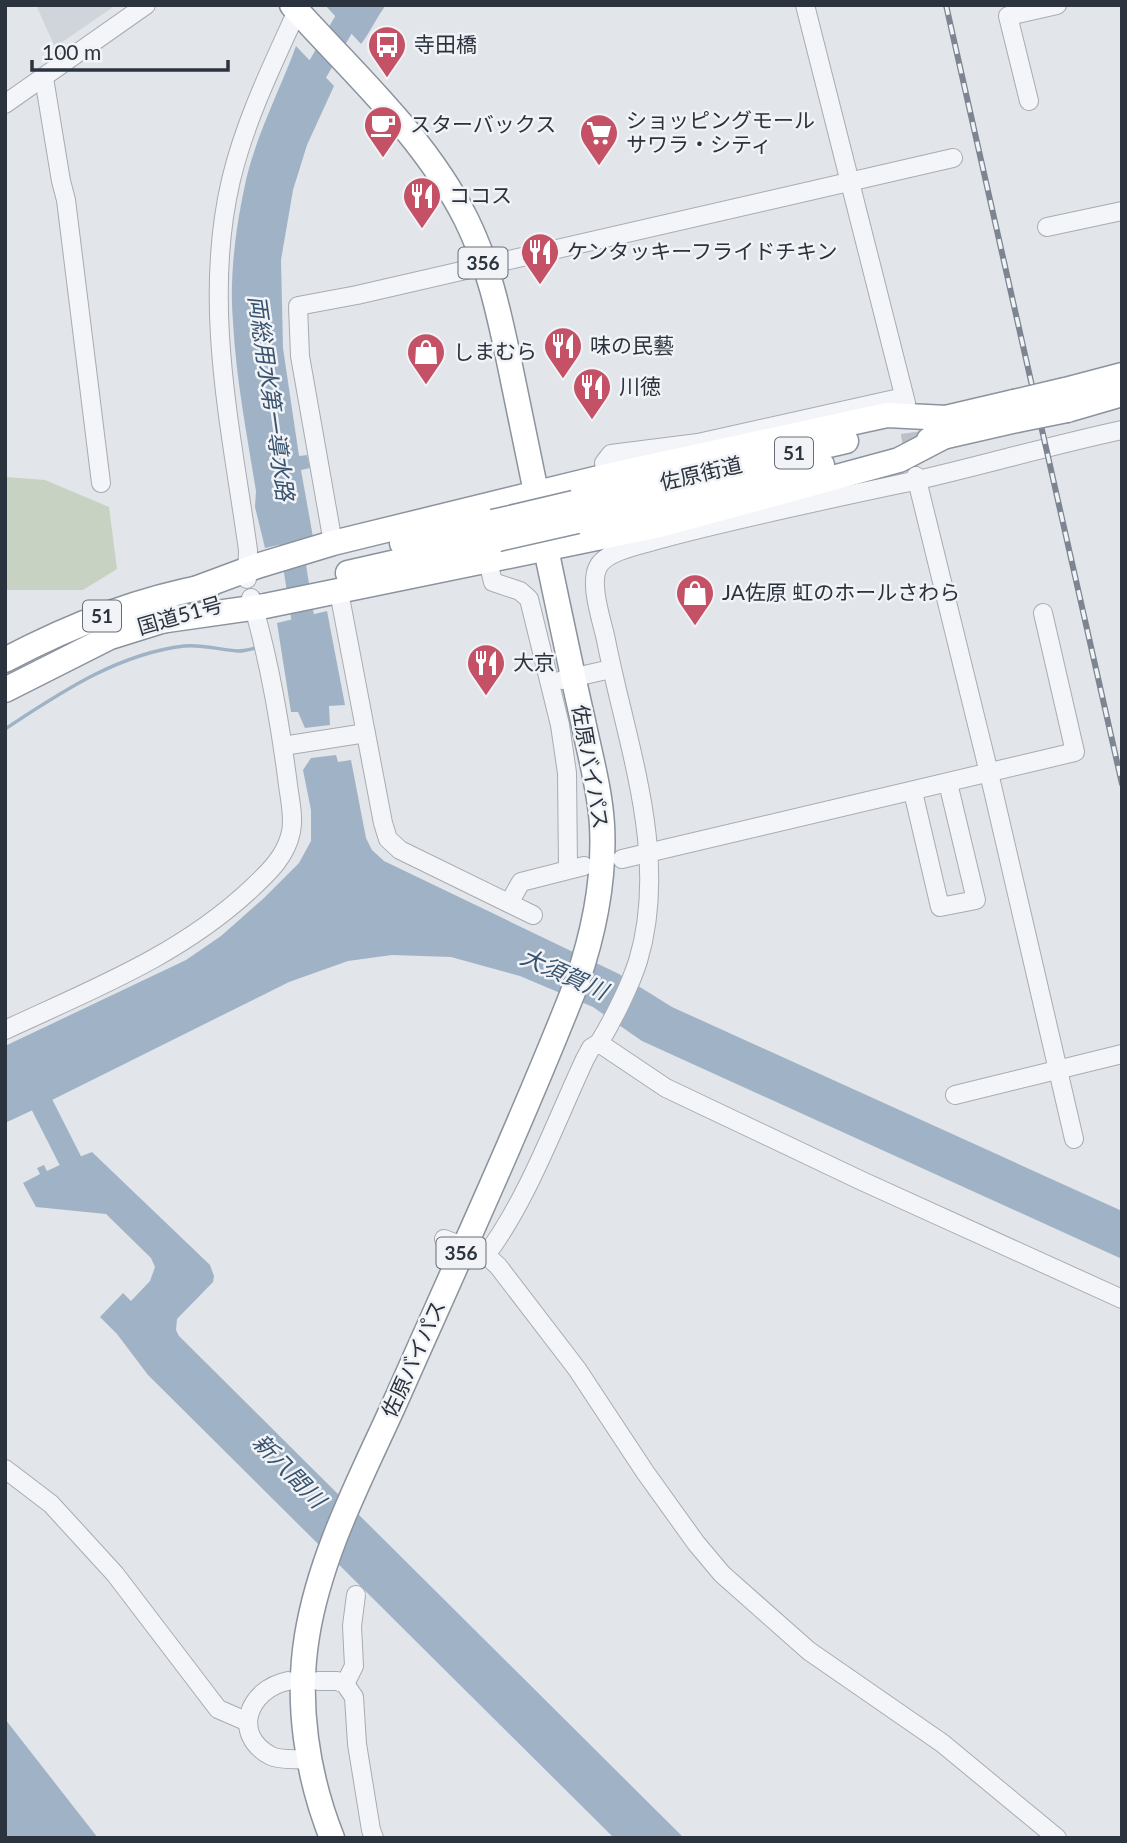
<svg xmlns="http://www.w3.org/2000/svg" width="1127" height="1843" viewBox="0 0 1127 1843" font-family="Lato,'Noto Sans JP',sans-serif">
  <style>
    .built { fill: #d0d4db }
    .green { fill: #c7d2c3 }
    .water { fill: #a0b3c6 }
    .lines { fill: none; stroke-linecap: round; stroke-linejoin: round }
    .stream { stroke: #a0b3c6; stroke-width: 3.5 }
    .river { stroke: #a0b3c6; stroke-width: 23 }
    .minor-tunnel { stroke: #bdc1c7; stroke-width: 18; stroke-dasharray: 18 9; stroke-linecap: butt }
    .minor-casing { stroke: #a7acb3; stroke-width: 20 }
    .highway-casing { stroke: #8a939e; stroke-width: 27 }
    .minor { stroke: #f4f5f8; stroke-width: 18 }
    .highway { stroke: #fff; stroke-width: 24 }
    .rail-casing { stroke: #7c8591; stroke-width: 6 }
    .rail { stroke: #f1f3f6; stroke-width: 3.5; stroke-dasharray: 10; stroke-linecap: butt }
    .highway-bridge-casing { stroke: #8a939e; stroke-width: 27; stroke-linecap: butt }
    .highway-bridge { stroke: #fff; stroke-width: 24 }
    .labels { text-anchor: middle; stroke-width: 5; stroke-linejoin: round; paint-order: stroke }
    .shield { fill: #f1f3f6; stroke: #666d76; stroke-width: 2 }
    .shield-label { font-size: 19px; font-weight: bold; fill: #2b333f }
    .poi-label { font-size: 21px; fill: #2b333f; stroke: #f1f3f6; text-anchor: start }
    .street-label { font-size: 21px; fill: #2b333f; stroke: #f1f3f6 }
    .water-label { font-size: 23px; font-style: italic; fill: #385370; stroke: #f1f3f6 }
  </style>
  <rect width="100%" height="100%" fill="#e2e5e9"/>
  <polygon class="built" points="36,5 116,5 55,47"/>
  <polygon class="green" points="5,477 45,480 109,507 117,569 83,590 5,590"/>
  <g class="water">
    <path d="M325,5H386C376,18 371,31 361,44Z"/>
    <path d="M296,46L334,86L307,145L293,190L281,260L283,348L299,456L307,455L310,468L301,470L313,537L265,548L255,507L256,491C247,435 236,379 233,322C229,276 236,225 246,180C257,133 280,90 296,46Z"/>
    <polygon points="327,611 345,705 329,706 330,725 305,728 298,712 291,712 277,623"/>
    <polygon points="336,755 338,762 351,760 366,838 372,850 384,861 619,974 672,1007 1122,1211 1122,1259 642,1041 593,1007 520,976 451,957 392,955 348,961 289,982 48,1102 50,1106 40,1112 37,1108 5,1123 5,1046 186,960 221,936 264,898 299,863 311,841 311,810 303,770 311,758"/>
    <polygon points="61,1131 74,1159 92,1152 210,1265 214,1276 213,1282 177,1319 176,1330 179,1336 684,1838 614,1838 148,1375 117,1334 100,1317 123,1293 131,1301 150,1281 155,1267 151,1258 106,1214 36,1207 23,1183 40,1174 37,1168 44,1165 47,1171 66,1162 52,1136"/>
    <polygon points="5,1719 98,1838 5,1838"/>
  </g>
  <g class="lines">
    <path class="stream" d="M5,729C60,693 117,654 184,646C202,644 220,650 238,651C244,651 252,649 259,647"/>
    <g class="river">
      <polyline points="302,96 355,5"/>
      <polyline points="290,537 307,645"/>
      <polyline points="35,1091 70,1160"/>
    </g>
    <polyline class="minor-tunnel" points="906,406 914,462"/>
    <defs>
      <g id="minor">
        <polyline points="805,5 906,403"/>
        <polyline points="44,78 61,181 66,200 101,483"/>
        <polyline points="1029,101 1008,16 1057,5"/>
        <polyline points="5,104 146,5"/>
        <polyline points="1047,227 1122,211"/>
        <polyline points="607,476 604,463 611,454 698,443 904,397"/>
        <polyline points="916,476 989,773 1074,1139"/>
        <path d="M660,525L664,538C646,544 606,550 598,567C589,584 602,621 606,640C626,743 670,855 638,961C630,986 613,1020 599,1043L666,1088L862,1181L1122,1299"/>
        <path d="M664,538C747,516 830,499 914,481C984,465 1052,445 1122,430"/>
        <polyline points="333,543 300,356 298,306 357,295 953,158"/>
        <polyline points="488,562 493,582 520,591 529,599 560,725 567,773 568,868"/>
        <path d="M247,579L248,550C231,428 202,303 231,180C245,121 272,66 297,11"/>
        <polyline points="339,592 383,823 388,839 400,850 533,915"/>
        <polyline points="562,680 611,669"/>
        <polyline points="283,746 366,733"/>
        <polyline points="913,792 940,907 976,900 948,783"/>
        <polyline points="622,859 1075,752 1043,613"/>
        <polyline points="509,903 521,882 584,866"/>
        <path d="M5,1030C93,989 181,955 252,888C269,872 286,856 291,832C294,817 290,800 288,785C280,722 269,658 251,598"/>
        <polyline points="955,1095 1122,1054"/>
        <polyline points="444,1239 486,1255 498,1266 577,1369 645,1472 696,1543 722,1574 809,1651 942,1743 1057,1838"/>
        <path d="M486,1255C527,1201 556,1121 585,1059L591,1048L599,1043"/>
        <polyline points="5,1469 51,1504 115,1574 218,1709 248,1722"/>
        <path d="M288,1681C248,1689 231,1735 271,1756C282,1761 298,1758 309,1760"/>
        <polyline points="318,1681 337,1681 345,1684 354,1697 357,1744 371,1830 374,1838"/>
        <polyline points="345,1684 354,1666 352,1626 356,1595"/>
      </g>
      <g id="highway">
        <path d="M292,5C353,73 424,136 466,219C488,263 499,313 509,361C518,405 527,448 536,492C540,511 542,530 546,549C558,606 570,664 583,721C590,755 600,790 602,825C605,879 594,932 577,982C523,1119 461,1254 401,1389C366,1469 321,1549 307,1636C296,1703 307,1775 332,1838"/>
        <polyline points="1065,390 1122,375"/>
        <polyline points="1067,410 1122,394"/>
        <polyline points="933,421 1014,402"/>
        <polyline points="929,440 1017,420"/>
        <polyline points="574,503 846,441"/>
        <polyline points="577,521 822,465"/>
        <polyline points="402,543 493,522"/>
        <polyline points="348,573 498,539"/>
        <polyline points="195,589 257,566 333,543 607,476 887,415 947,418"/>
        <polyline points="160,621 265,606 660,525 899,460 945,436"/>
        <path d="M5,660C69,626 138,599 209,586"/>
        <polyline points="5,690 110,637 174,617"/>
      </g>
    </defs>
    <use href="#minor" class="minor-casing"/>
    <use href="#highway" class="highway-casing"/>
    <use href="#minor" class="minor"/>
    <use href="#highway" class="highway"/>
    <defs>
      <polyline id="rail" points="946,5 1122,784"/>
    </defs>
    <use href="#rail" class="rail-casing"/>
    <use href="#rail" class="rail"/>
    <defs>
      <g id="highway-bridge">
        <polyline points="1014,402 1065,390"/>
        <polyline points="1017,420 1067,410"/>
        <polyline points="493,522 574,503"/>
        <polyline points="498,539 577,521"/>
      </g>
    </defs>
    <use href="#highway-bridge" class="highway-bridge-casing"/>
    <use href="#highway-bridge" class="highway-bridge"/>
  </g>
  <defs>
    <symbol id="bus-pin" viewBox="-11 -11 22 30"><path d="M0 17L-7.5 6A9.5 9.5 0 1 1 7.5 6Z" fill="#c45165" stroke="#f1f3f6"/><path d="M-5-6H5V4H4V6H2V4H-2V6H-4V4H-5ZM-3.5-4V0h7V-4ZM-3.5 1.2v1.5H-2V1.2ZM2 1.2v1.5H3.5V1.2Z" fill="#fff"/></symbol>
    <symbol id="cafe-pin" viewBox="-11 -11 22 30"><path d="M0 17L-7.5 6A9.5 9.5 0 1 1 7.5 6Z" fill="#c45165" stroke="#f1f3f6"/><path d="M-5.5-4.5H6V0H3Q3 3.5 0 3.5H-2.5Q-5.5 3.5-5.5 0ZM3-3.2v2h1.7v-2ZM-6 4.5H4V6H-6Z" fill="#fff"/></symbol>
    <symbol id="supermarket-pin" viewBox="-11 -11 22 30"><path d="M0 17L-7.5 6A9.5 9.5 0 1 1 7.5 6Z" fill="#c45165" stroke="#f1f3f6"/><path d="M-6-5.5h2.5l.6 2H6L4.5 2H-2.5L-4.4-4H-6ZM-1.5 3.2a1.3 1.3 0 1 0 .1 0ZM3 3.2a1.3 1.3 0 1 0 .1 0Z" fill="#fff"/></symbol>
    <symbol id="restaurant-pin" viewBox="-11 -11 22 30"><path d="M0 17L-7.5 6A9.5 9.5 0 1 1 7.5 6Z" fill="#c45165" stroke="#f1f3f6"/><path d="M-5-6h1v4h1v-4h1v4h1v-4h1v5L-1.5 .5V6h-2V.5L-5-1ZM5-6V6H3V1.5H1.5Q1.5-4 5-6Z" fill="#fff"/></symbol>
    <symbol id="shop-pin" viewBox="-11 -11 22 30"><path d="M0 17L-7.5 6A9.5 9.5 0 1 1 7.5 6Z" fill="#c45165" stroke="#f1f3f6"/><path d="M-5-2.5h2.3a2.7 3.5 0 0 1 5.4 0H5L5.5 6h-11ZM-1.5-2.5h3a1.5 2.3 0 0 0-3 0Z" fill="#fff"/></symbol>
  </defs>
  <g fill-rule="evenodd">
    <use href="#bus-pin" x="365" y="23" width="44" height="60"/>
    <use href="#cafe-pin" x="361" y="103" width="44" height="60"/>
    <use href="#supermarket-pin" x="577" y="111" width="44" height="60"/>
    <use href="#restaurant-pin" x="400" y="174" width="44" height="60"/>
    <use href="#restaurant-pin" x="518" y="230" width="44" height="60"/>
    <use href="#restaurant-pin" x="541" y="324" width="44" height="60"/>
    <use href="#shop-pin" x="404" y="330" width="44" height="60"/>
    <use href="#restaurant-pin" x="570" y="365" width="44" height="60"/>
    <use href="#shop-pin" x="673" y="571" width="44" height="60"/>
    <use href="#restaurant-pin" x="464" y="641" width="44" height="60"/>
  </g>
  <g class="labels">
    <g class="shield">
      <rect x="458.5" y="247.5" width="49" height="31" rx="5"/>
      <rect x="775" y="437.5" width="38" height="31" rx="5"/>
      <rect x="83" y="600.5" width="38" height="31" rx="5"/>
      <rect x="436.5" y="1237.5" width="49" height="31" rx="5"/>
    </g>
    <g class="shield-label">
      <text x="483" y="270">356</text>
      <text x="794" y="460">51</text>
      <text x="102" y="623">51</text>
      <text x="461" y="1260">356</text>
    </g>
    <g class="poi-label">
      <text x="414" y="52">寺田橋</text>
      <text x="626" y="128">ショッピングモール<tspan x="626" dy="24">サワラ・シティ</tspan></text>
      <text x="410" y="132">スターバックス</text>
      <text x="449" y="203">ココス</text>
      <text x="567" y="259">ケンタッキーフライドチキン</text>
      <text x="590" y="353">味の民藝</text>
      <text x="453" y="359">しまむら</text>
      <text x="619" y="394">川徳</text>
      <text x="722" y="600">JA佐原 虹のホールさわら</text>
      <text x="513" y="670">大京</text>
    </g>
    <g class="street-label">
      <text transform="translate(701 474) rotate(-13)" y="7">佐原街道</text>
      <text transform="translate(180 616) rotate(-16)" y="7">国道51号</text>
      <text transform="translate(590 767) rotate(80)" y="7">佐原バイパス</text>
      <text transform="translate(414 1359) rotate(-66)" y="7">佐原バイパス</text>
    </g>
    <g class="water-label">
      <text transform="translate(271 398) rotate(82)" y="8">両総用水第一導水路</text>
      <text transform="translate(564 974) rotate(24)" y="8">大須賀川</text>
      <text transform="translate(289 1471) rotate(46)" y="8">新八間川</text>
    </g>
  </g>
  <rect width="1127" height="1843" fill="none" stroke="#2b333f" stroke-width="14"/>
  <path d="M32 60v10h196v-10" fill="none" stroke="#2b333f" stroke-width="3.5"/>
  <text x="42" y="60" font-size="21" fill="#2b333f" stroke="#f1f3f6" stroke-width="5" paint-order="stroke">100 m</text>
</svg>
